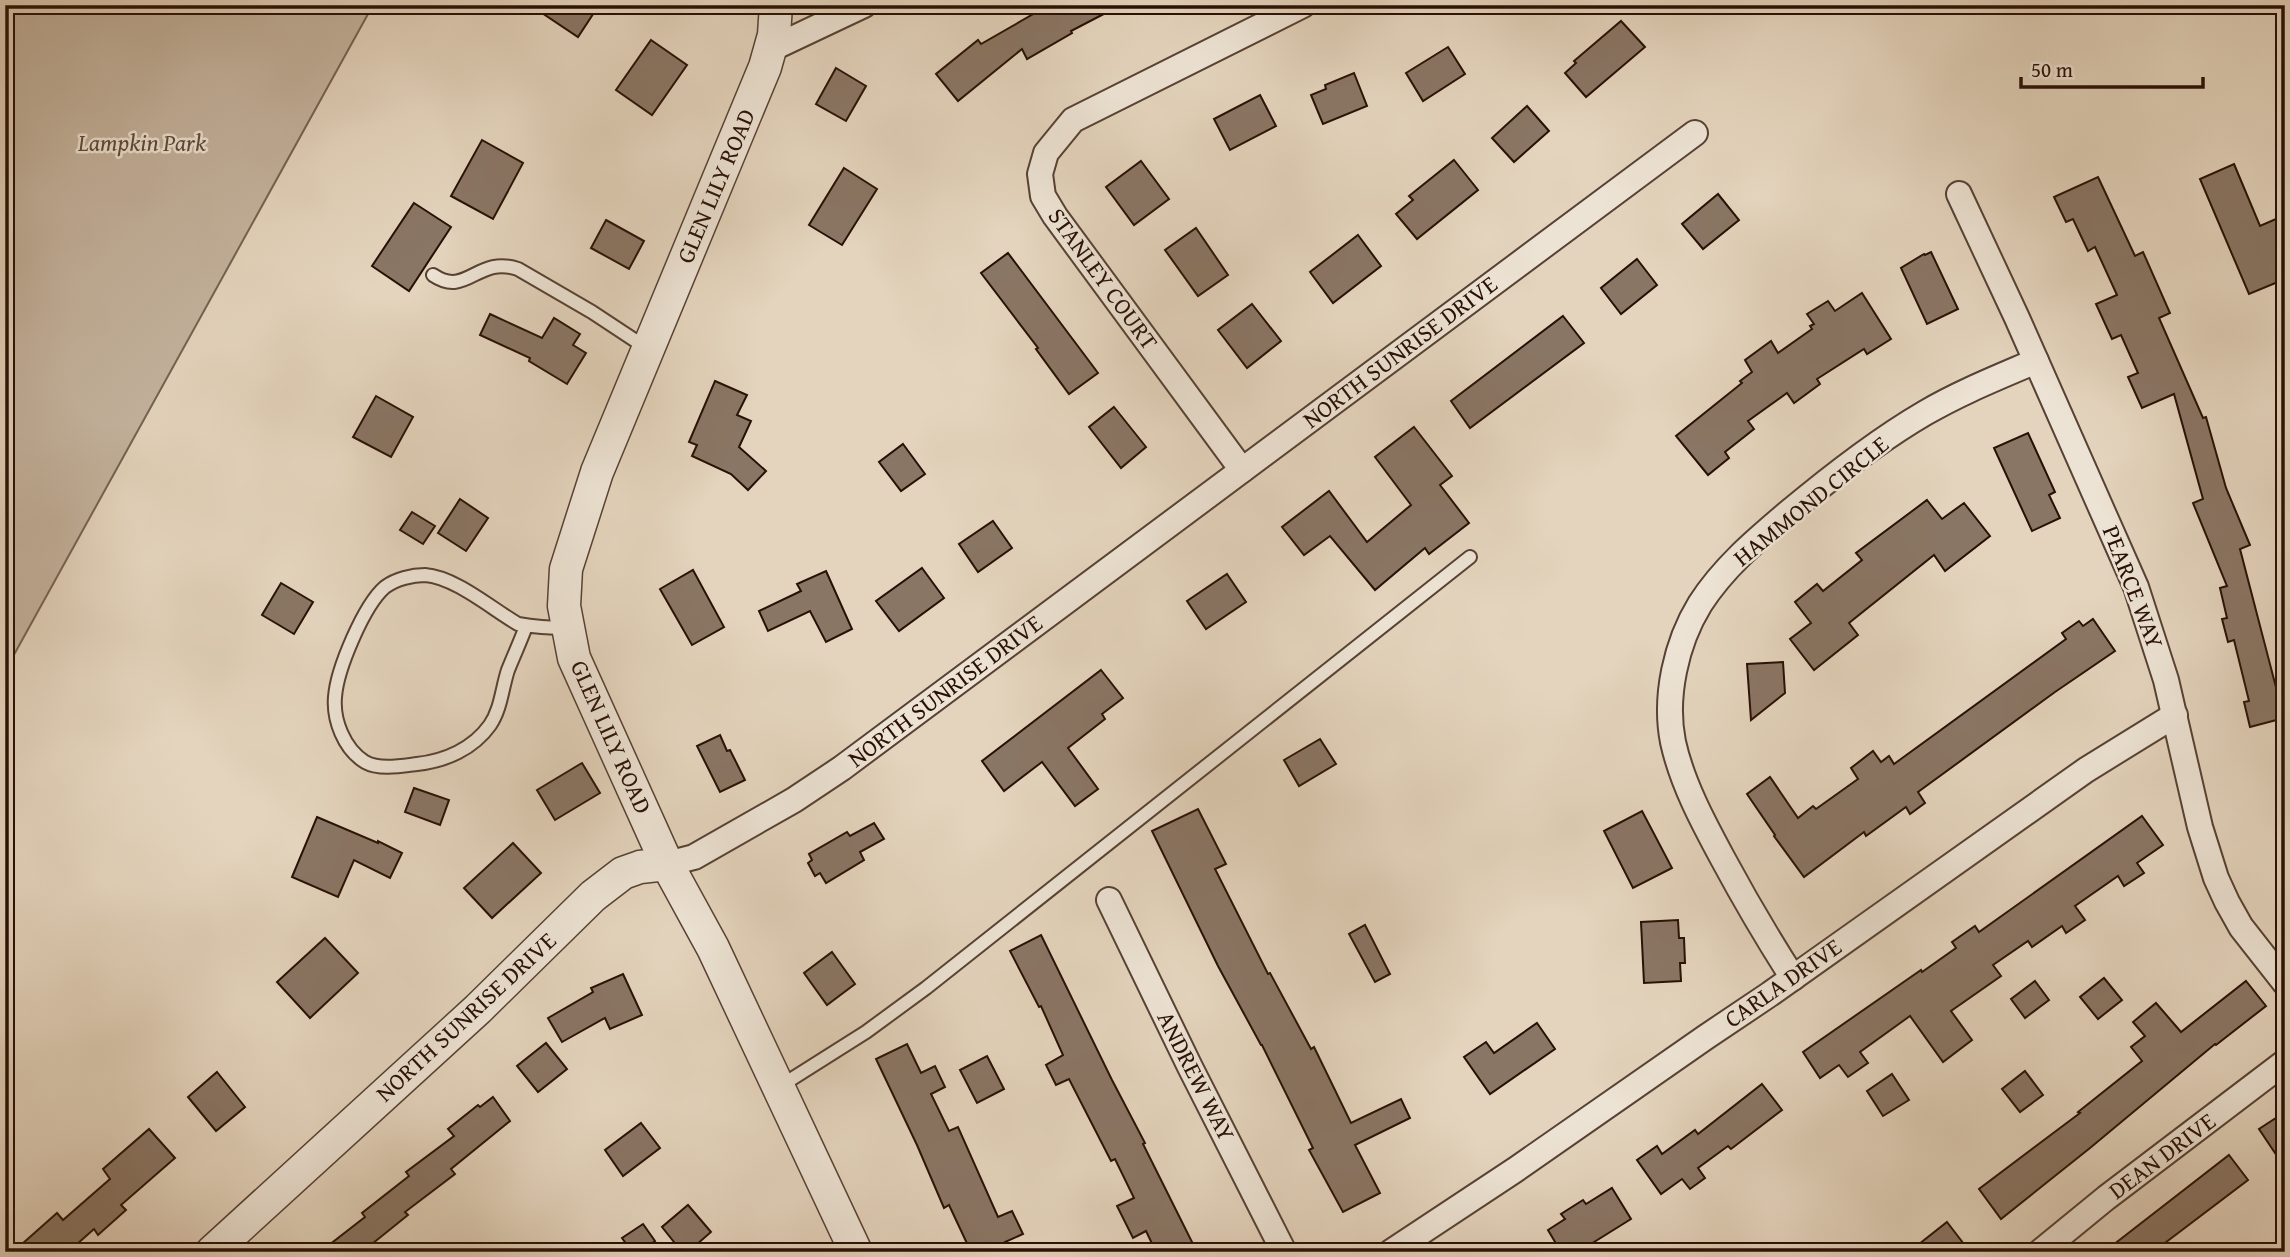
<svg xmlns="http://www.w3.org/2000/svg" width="2290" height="1257" viewBox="0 0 2290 1257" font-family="'Gentium Book Plus',serif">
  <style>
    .green { fill: #c4b39e; stroke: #766252; stroke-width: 2 }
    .building { fill: #8a7665; stroke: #281006; stroke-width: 2 }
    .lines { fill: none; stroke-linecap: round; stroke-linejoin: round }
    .service-casing { stroke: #574134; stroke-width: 16 }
    .minor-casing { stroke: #574134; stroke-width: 28 }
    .tertiary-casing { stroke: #574134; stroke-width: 35 }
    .service { stroke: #ede3d4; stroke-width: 12 }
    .minor { stroke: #ede3d4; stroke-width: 24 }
    .tertiary { stroke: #ede3d4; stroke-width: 32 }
    .labels { text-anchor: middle; stroke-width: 5; stroke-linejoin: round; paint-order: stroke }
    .park-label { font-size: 24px; font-style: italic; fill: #5f493b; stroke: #ede3d4 }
    .street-label { font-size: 24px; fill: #281006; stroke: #ede3d4 }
  </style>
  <rect width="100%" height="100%" fill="#e4d4bd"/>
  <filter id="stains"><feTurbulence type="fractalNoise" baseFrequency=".00286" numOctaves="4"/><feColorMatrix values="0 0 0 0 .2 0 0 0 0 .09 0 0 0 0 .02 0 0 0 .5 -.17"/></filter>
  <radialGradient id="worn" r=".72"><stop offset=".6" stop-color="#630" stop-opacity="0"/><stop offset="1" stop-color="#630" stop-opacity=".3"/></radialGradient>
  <polygon class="green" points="5,5 373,5 5,671"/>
  <g class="building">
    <polygon points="530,5 599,5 578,37"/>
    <polygon points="1049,5 1121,5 1071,31 1072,33 1027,59 1022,49 958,101 936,74 978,40 981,44"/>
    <polygon points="1621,21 1645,47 1586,97 1565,73 1576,63 1574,61"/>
    <polygon points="651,40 687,65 652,115 616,90"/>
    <polygon points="1448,47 1465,74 1423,101 1406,73"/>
    <polygon points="836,68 866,86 846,121 816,104"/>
    <polygon points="1354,73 1367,106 1323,124 1311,95 1326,89 1325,85"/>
    <polygon points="1260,95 1276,126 1230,150 1214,119"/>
    <polygon points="1527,106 1549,131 1514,162 1492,138"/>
    <polygon points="482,140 523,163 493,219 451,196"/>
    <polygon points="1454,160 1478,190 1417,239 1396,214 1413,200 1409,196"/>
    <polygon points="1141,161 1169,199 1134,225 1106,187"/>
    <polygon points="2234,164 2260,226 2285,215 2285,279 2249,294 2200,179"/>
    <polygon points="844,168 877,189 842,245 809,225"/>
    <polygon points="2098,177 2135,256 2143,252 2170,313 2159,318 2203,418 2206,417 2226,488 2250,545 2240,549 2284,718 2250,727 2244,702 2249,701 2234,640 2228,642 2222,619 2227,618 2220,588 2227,586 2193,503 2203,499 2174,394 2142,408 2128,377 2138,373 2121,335 2112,339 2096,304 2117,295 2095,247 2088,251 2073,219 2066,222 2054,197"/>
    <polygon points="1718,194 1739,220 1703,249 1682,224"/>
    <polygon points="414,203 451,227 409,291 372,266"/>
    <polygon points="606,220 644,241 629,269 591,248"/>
    <polygon points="1196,228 1228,275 1198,296 1165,250"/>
    <polygon points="1358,235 1381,266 1333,303 1310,272"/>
    <polygon points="1931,252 1958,309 1927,324 1901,268 1924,254 1925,255"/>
    <polygon points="1008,253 1098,373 1069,394 1036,349 1038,348 981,273"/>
    <polygon points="1637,259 1657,285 1621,314 1601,288"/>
    <polygon points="1862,293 1891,339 1867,354 1864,349 1817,379 1820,384 1794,403 1787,393 1748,421 1754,429 1725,452 1729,458 1708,475 1676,436 1742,383 1740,381 1752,372 1745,360 1771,341 1778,353 1812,329 1810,326 1814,324 1807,314 1828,301 1835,311"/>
    <polygon points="1252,304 1281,341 1247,368 1218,330"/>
    <polygon points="490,314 542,338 554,318 580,334 573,345 586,353 567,384 529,361 530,358 480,335"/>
    <polygon points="1563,316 1584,343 1470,428 1451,401"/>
    <polygon points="715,381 747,395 737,415 751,421 739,447 766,471 748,490 731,474 692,456 697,445 689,442"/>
    <polygon points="376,396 413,417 391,457 353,437"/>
    <polygon points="1114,407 1146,447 1121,468 1089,427"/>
    <polygon points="1414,427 1452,476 1440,485 1469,523 1429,554 1425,548 1375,590 1330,536 1304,555 1282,527 1329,491 1367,542 1411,505 1375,457"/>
    <polygon points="2028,433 2055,492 2049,495 2060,518 2032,531 1994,448"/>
    <polygon points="903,444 925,474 901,491 879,462"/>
    <polygon points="460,499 488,518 466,551 438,533"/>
    <polygon points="1927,500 1942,519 1964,503 1990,536 1945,571 1934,555 1849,623 1858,635 1814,670 1790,639 1811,623 1795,602 1817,584 1823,591 1862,560 1856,553"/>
    <polygon points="412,512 435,526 423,544 400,530"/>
    <polygon points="993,521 1012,548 978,572 959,544"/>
    <polygon points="922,568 944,598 899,631 876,601"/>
    <polygon points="693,570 724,627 692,645 660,589"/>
    <polygon points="826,571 852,629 826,642 810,611 768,631 759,611 801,591 797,584"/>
    <polygon points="1227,574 1246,602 1206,629 1187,601"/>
    <polygon points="281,583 313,602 294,634 262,615"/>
    <polygon points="2093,619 2115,651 2055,692 1918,792 1925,803 1910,814 1906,807 1866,836 1864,832 1804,877 1774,836 1775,835 1747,794 1770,777 1798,818 1813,806 1816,809 1858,779 1851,768 1873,751 1881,762 1889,756 1894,764 2066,639 2062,633 2079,621 2083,626"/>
    <polygon points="1783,662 1785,693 1751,720 1747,664"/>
    <polygon points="1101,670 1123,698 1102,714 1105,719 1068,748 1098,789 1075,806 1042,762 1004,791 982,761"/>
    <polygon points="720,735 727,751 730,750 745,780 720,792 697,746"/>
    <polygon points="1320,739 1336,764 1299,786 1284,760"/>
    <polygon points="582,763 600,793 555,820 537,790"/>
    <polygon points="414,788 449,800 440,825 405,812"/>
    <polygon points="1198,809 1226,864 1215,869 1268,974 1270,973 1311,1049 1314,1047 1351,1123 1401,1099 1410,1118 1355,1145 1380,1193 1343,1212 1309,1150 1313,1148 1262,1045 1261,1045 1218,966 1152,831"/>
    <polygon points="1642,811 1672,868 1633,888 1604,831"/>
    <polygon points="2142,816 2163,845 2137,863 2144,873 2124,886 2118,876 2075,906 2085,920 2066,933 2062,926 2032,947 2028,941 1993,965 2001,976 1951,1011 1972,1040 1943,1062 1910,1016 1860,1052 1868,1063 1848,1077 1839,1065 1820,1078 1803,1052 1921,970 1922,972 1956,948 1952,942 1975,926 1979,932"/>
    <polygon points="317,817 378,843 378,841 402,853 390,878 354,860 338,897 292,877"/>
    <polygon points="874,823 884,839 860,852 864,860 826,883 820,873 815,876 808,863 812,860 809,854 847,832 850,836"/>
    <polygon points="513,843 541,873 492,918 464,888"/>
    <polygon points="1678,920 1679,938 1684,938 1685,963 1680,963 1681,981 1644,983 1641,922"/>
    <polygon points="1365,925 1390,974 1375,982 1349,934"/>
    <polygon points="1041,935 1112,1080 1145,1143 1143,1144 1197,1252 1156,1252 1146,1231 1133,1238 1117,1206 1134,1198 1115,1159 1111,1161 1069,1079 1056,1085 1046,1065 1063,1055 1041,1006 1039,1007 1010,951"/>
    <polygon points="325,938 358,973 310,1018 277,982"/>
    <polygon points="832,952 855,984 827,1005 804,973"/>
    <polygon points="623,974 642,1015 610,1029 605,1018 562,1042 548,1018 593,992 591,988"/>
    <polygon points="2104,978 2122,1000 2098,1019 2080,997"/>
    <polygon points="2035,981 2049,1000 2025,1018 2011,999"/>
    <polygon points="2246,981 2266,1006 2216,1045 2215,1044 2090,1148 2001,1219 1979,1189 2080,1113 2078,1112 2142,1061 2131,1047 2145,1036 2133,1022 2156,1003 2181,1032"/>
    <polygon points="1537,1023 1555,1049 1490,1094 1464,1057 1486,1042 1494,1053"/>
    <polygon points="546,1043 567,1069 538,1092 517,1066"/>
    <polygon points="907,1044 921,1073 935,1066 945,1087 931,1094 949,1131 958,1127 998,1217 1012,1211 1023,1234 1005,1242 1009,1252 971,1252 949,1205 944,1208 917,1145 876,1059"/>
    <polygon points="987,1056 1004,1089 977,1103 960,1070"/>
    <polygon points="2025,1071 2043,1095 2020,1112 2002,1089"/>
    <polygon points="217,1072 245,1107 216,1131 188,1097"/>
    <polygon points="1892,1074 1909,1100 1883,1116 1867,1091"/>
    <polygon points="1762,1084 1782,1110 1731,1149 1728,1146 1698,1168 1705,1178 1690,1189 1682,1179 1661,1194 1637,1160 1657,1146 1662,1154 1695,1130 1698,1134"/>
    <polygon points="493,1097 510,1121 451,1169 455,1174 405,1212 408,1215 362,1252 320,1252 365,1217 362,1213 409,1176 406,1172 454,1136 448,1129 478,1105 480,1107"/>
    <polygon points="2285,1112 2285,1168 2259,1129"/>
    <polygon points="641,1123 660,1148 623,1176 605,1150"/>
    <polygon points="149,1129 175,1158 121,1205 126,1210 98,1235 94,1229 68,1252 13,1252 57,1213 63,1220 110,1179 103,1169"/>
    <polygon points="2229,1155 2248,1180 2153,1252 2104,1252"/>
    <polygon points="1612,1188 1631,1219 1578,1252 1561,1252 1548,1230 1565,1219 1561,1214 1583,1200 1586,1204"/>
    <polygon points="688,1205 711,1232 688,1252 682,1252 662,1227"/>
    <polygon points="1947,1222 1970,1252 1909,1252"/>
    <polygon points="643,1224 655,1241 640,1252 632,1252 622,1238"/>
  </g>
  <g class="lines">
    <defs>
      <g id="service">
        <path d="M433,275C467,298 477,255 518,269L592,312L648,349"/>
        <path d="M526,626C521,640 514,655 508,670C502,688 501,709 490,725C473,749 445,761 417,764C401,766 379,770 365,762C344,749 333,720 335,697C337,669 364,605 385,587C396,579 412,575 425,575C455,577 492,609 518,624C535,627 551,628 568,628"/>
        <polyline points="779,1087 866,1032 926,988 1470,557"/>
      </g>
      <g id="minor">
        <polyline points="771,49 864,5"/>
        <polyline points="1959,194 2017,318 2136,587 2166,680 2200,827 2216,878 2227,902 2241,927 2285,983"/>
        <polyline points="1242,470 1055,216 1043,196 1040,174 1046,153 1073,120 1303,5"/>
        <polyline points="667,864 694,857 794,800 842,768 1695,133"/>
        <polyline points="1109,900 1190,1067 1284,1252"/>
        <path d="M1793,978C1768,939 1745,900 1723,859C1703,822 1682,783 1673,742C1664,697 1676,643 1700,604C1723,568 1756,540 1788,513C1831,477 1877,441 1925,413C1961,392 1999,377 2036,361"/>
        <polyline points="1391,1252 1515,1170 1706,1037 1770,994 2086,770 2175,715"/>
        <polyline points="2040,1252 2106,1198 2285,1062"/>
      </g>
      <g id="tertiary">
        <polyline points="776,5 774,35 765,67 597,472 566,569 564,606 574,658 667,864 713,948 856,1252"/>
        <polyline points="212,1252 478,1009 593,896 623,873 640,867 667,864"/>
      </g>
    </defs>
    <use href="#service" class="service-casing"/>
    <use href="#minor" class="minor-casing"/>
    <use href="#tertiary" class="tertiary-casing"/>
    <use href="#service" class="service"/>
    <use href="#minor" class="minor"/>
    <use href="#tertiary" class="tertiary"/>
  </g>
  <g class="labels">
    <g class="park-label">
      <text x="142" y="151">Lampkin Park</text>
    </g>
    <g class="street-label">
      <text transform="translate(716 186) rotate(-67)" y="8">GLEN LILY ROAD</text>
      <text transform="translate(1103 279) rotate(54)" y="8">STANLEY COURT</text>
      <text transform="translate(1400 352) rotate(-37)" y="8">NORTH SUNRISE DRIVE</text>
      <text transform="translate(1811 501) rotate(-39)" y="8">HAMMOND CIRCLE</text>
      <text transform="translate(2133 587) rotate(69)" y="8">PEARCE WAY</text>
      <text transform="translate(945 691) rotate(-37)" y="8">NORTH SUNRISE DRIVE</text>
      <text transform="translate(611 737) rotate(66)" y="8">GLEN LILY ROAD</text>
      <text transform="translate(1783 983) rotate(-35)" y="8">CARLA DRIVE</text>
      <text transform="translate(466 1017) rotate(-43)" y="8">NORTH SUNRISE DRIVE</text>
      <text transform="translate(1196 1076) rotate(63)" y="8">ANDREW WAY</text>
      <text transform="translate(2162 1156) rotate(-37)" y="8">DEAN DRIVE</text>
    </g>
  </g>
  <rect width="2290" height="1257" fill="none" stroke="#e4d4bd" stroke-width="28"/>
  <rect x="7" y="7" width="2276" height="1243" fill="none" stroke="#281006" stroke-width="3.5"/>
  <rect x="14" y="14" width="2262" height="1229" fill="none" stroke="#281006" stroke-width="2"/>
  <path d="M2021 77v10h182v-10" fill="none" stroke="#281006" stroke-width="3.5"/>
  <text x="2031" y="77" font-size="21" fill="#281006" stroke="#ede3d4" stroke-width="5" paint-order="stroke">50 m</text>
  <rect width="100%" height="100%" filter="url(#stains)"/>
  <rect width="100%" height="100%" fill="url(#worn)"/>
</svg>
